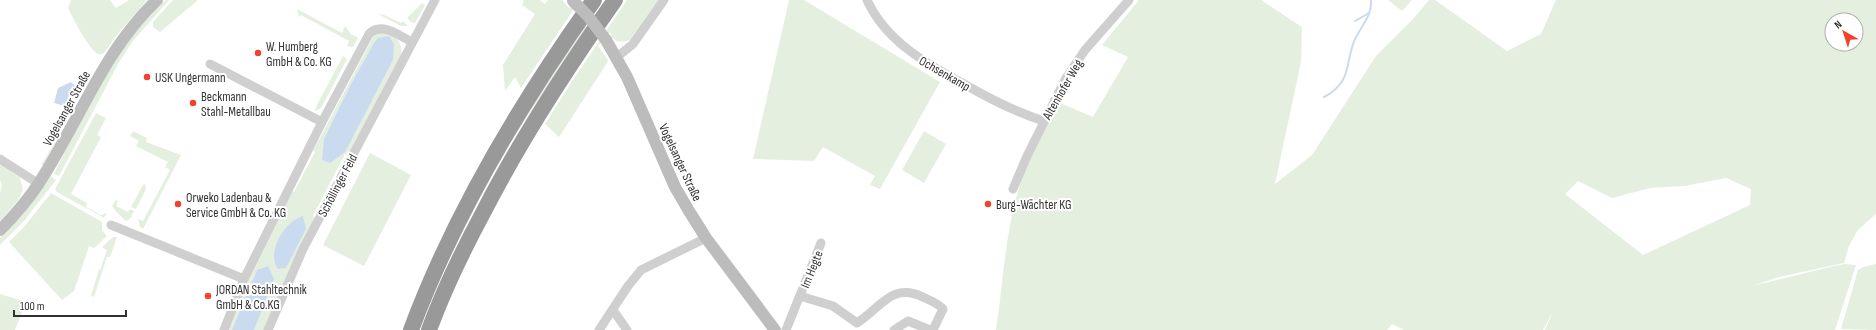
<svg xmlns="http://www.w3.org/2000/svg" width="1876" height="330" viewBox="0 0 1876 330" font-family="'Sofia Sans Condensed',sans-serif">
  <style>
    .green { fill: #e5efe0; fill-rule: evenodd }
    .water { fill: #cbdbef }
    .lines { fill: none; stroke-linecap: round; stroke-linejoin: round }
    .stream { stroke: #cbdbef; stroke-width: 2 }
    .street { stroke: #cfcfcf; stroke-width: 9 }
    .secondary { stroke: #bcbcbc; stroke-width: 12 }
    .highway { stroke: #999; stroke-width: 16 }
    .secondary-bridge { stroke: #bcbcbc; stroke-width: 12 }
    .poi-dot { fill: #f0422d; stroke: #fff; stroke-width: 1.5 }
    .labels { text-anchor: middle; stroke-width: 4; stroke-linejoin: round; paint-order: stroke }
    .poi-label { font-size: 13px; fill: #323232; stroke: #fff; text-anchor: start }
    .street-label { font-size: 13px; fill: #323232; stroke: #fff }
  </style>
  <rect width="100%" height="100%" fill="#fff"/>
  <g class="green">
    <path d="M71,0H110L116,8L129,0H147L120,31L104,53C102,54 101,55 98,54C89,50 73,18 68,8Z"/>
    <polygon points="166,0 169,0 132,42 118,64 59,176 54,174 91,98 140,24"/>
    <polygon points="173,0 198,0 160,32 153,27 153,22"/>
    <polygon points="524,0 540,0 545,4 548,0 562,0 569,8 574,0 580,0 521,88 515,77 505,91 503,65 535,14 522,5"/>
    <path d="M627,0H659L631,42L629,40C621,43 615,42 610,35L612,34L610,33L598,46L608,60L607,63L559,137L545,124L571,83Z"/>
    <polygon points="789,0 804,0 940,82 880,189 870,185 875,176 823,147 814,161 753,159"/>
    <path d="M1139,0H1261L1302,27L1301,62L1275,184L1312,155L1376,56L1413,19L1429,0H1435L1507,51L1541,34L1556,0H1876V214L1858,230L1849,246L1844,263L1779,277L1752,286L1834,266L1845,264L1856,265L1835,330H1545L1553,311L1543,330H1404L1392,324L1387,330H996C1003,283 1005,234 1019,188C1027,160 1045,128 1060,103L1093,117L1128,57L1102,45ZM1832,20H1856V44H1832ZM1726,178L1751,189L1750,205L1643,255L1565,194L1578,181L1612,198L1650,188L1684,186Z"/>
    <polygon points="1388,0 1412,0 1402,11"/>
    <polygon points="422,3 425,5 415,23 411,22 407,18"/>
    <polygon points="297,9 342,33 345,26 351,34 358,38 353,47 347,46 349,41 301,15 299,17"/>
    <polygon points="378,14 384,15 401,23 403,21 408,26 401,26"/>
    <polygon points="585,25 587,27 516,133 516,131"/>
    <path d="M378,33C391,33 404,39 401,55L348,155L345,154L313,216L315,218L264,330H228L250,276L292,191L294,192L315,152L313,151L373,37Z"/>
    <polygon points="343,56 347,59 321,108 315,111 317,105"/>
    <polygon points="96,113 106,118 97,135 101,137 71,194 87,203 86,207 101,215 107,213 104,218 57,192 55,189"/>
    <polygon points="72,116 43,165 41,165 69,120"/>
    <polygon points="133,131 147,138 146,142 181,155 143,229 140,227 138,219 143,221 170,170 165,167 168,162 136,146 139,141 130,136"/>
    <polygon points="924,131 946,144 924,183 902,170"/>
    <polygon points="370,153 411,175 364,266 323,245"/>
    <polygon points="0,163 20,178 23,189 19,199 0,221 0,193 2,185 0,180"/>
    <polygon points="51,176 56,180 24,221 0,245 0,238 24,213"/>
    <polygon points="145,184 146,189 136,209 131,207 143,185"/>
    <polygon points="51,193 102,222 102,230 107,236 94,248 89,246 74,291 62,300 9,242 24,227"/>
    <path d="M116,200L118,201L116,206L128,212L130,209L134,211L130,219L126,221C121,216 116,212 112,206Z"/>
    <polygon points="113,237 117,237 110,257 107,257 94,297 91,296 99,269 100,270 107,250 102,247"/>
    <polygon points="1876,264 1876,330 1841,329 1858,270 1863,267"/>
    <polygon points="0,294 26,302 15,330 0,330"/>
  </g>
  <g class="water">
    <polygon points="389,36 394,44 393,60 345,152 330,163 322,160 324,139 350,86 374,43 378,38"/>
    <polygon points="71,82 78,89 68,107 54,103 58,88"/>
    <path d="M303,216L306,229L286,268L278,269C265,252 286,220 303,216Z"/>
    <polygon points="268,266 274,279 254,330 232,330 257,270"/>
  </g>
  <g class="lines">
    <g class="stream">
      <polyline points="1355,21 1369,13"/>
      <path d="M1324,97C1354,81 1344,61 1356,37C1363,24 1372,15 1371,0"/>
    </g>
    <g class="street">
      <path d="M867,0C886,41 925,63 964,84C990,99 1015,112 1044,121"/>
      <polyline points="617,57 633,44 664,0"/>
      <polyline points="210,64 322,122"/>
      <polyline points="0,159 39,184"/>
      <polyline points="1013,189 1027,156 1066,78 1085,50 1129,0"/>
      <polyline points="111,225 244,279"/>
      <path d="M800,296L833,306L857,323C882,307 892,281 925,298C931,301 939,304 943,309L933,330"/>
      <polyline points="613,310 627,330"/>
      <path d="M224,330L244,279L322,122L369,34C382,21 399,36 412,42"/>
      <polyline points="268,330 303,249 435,0"/>
      <polyline points="599,330 628,286 641,270 706,238"/>
      <polyline points="786,330 821,243"/>
      <polyline points="894,330 908,321 930,330"/>
    </g>
    <g class="secondary">
      <polyline points="606,40 627,77 675,187 689,211 706,238 775,330"/>
      <path d="M0,230C14,216 28,200 39,183C79,122 103,51 157,0"/>
    </g>
    <g class="highway">
      <path d="M411,330C455,212 521,102 594,0"/>
      <path d="M429,330C444,289 463,250 484,211C522,137 567,68 615,0"/>
    </g>
    <polyline class="secondary-bridge" points="573,1 588,16 606,40"/>
  </g>
  <g class="poi-dot">
    <circle cx="258" cy="53" r="4"/>
    <circle cx="147" cy="77" r="4"/>
    <circle cx="193" cy="103" r="4"/>
    <circle cx="178" cy="204" r="4"/>
    <circle cx="988" cy="204" r="4"/>
    <circle cx="208" cy="296" r="4"/>
  </g>
  <g class="labels">
    <g class="poi-label">
      <text x="266" y="51">W. Humberg<tspan x="266" dy="15">GmbH &amp; Co. KG</tspan></text>
      <text x="155" y="82">USK Ungermann</text>
      <text x="201" y="101">Beckmann<tspan x="201" dy="15">Stahl-Metallbau</tspan></text>
      <text x="186" y="202">Orweko Ladenbau &amp;<tspan x="186" dy="15">Service GmbH &amp; Co. KG</tspan></text>
      <text x="996" y="209">Burg-Wächter KG</text>
      <text x="216" y="294">JORDAN Stahltechnik<tspan x="216" dy="15">GmbH &amp; Co.KG</tspan></text>
    </g>
    <g class="street-label">
      <text transform="translate(945 73) rotate(30)" y="5">Ochsenkamp</text>
      <text transform="translate(1062 89) rotate(-60)" y="5">Altenhofer Weg</text>
      <text transform="translate(66 108) rotate(-61)" y="5">Vogelsanger Straße</text>
      <text transform="translate(681 162) rotate(65)" y="5">Vogelsanger Straße</text>
      <text transform="translate(337 185) rotate(-62)" y="5">Schöllinger Feld</text>
      <text transform="translate(811 269) rotate(-68)" y="5">Im Hegte</text>
    </g>
  </g>
  <g transform="translate(1844 32) rotate(321)"><circle r="19" fill="#ffffff" stroke="#adadad"/>
  <path d="M0-3L7 15L0 10L-7 15Z" fill="#f0422d"/>
  <text y="-6" font-size="11" font-weight="bold" text-anchor="middle" fill="#323232">N</text>
  </g>
  <path d="M14 310v6h112v-6" fill="none" stroke="#323232" stroke-width="2"/>
  <text x="20" y="310" font-size="12" fill="#323232" stroke="#ffffff" stroke-width="3" paint-order="stroke">100 m</text>
</svg>
